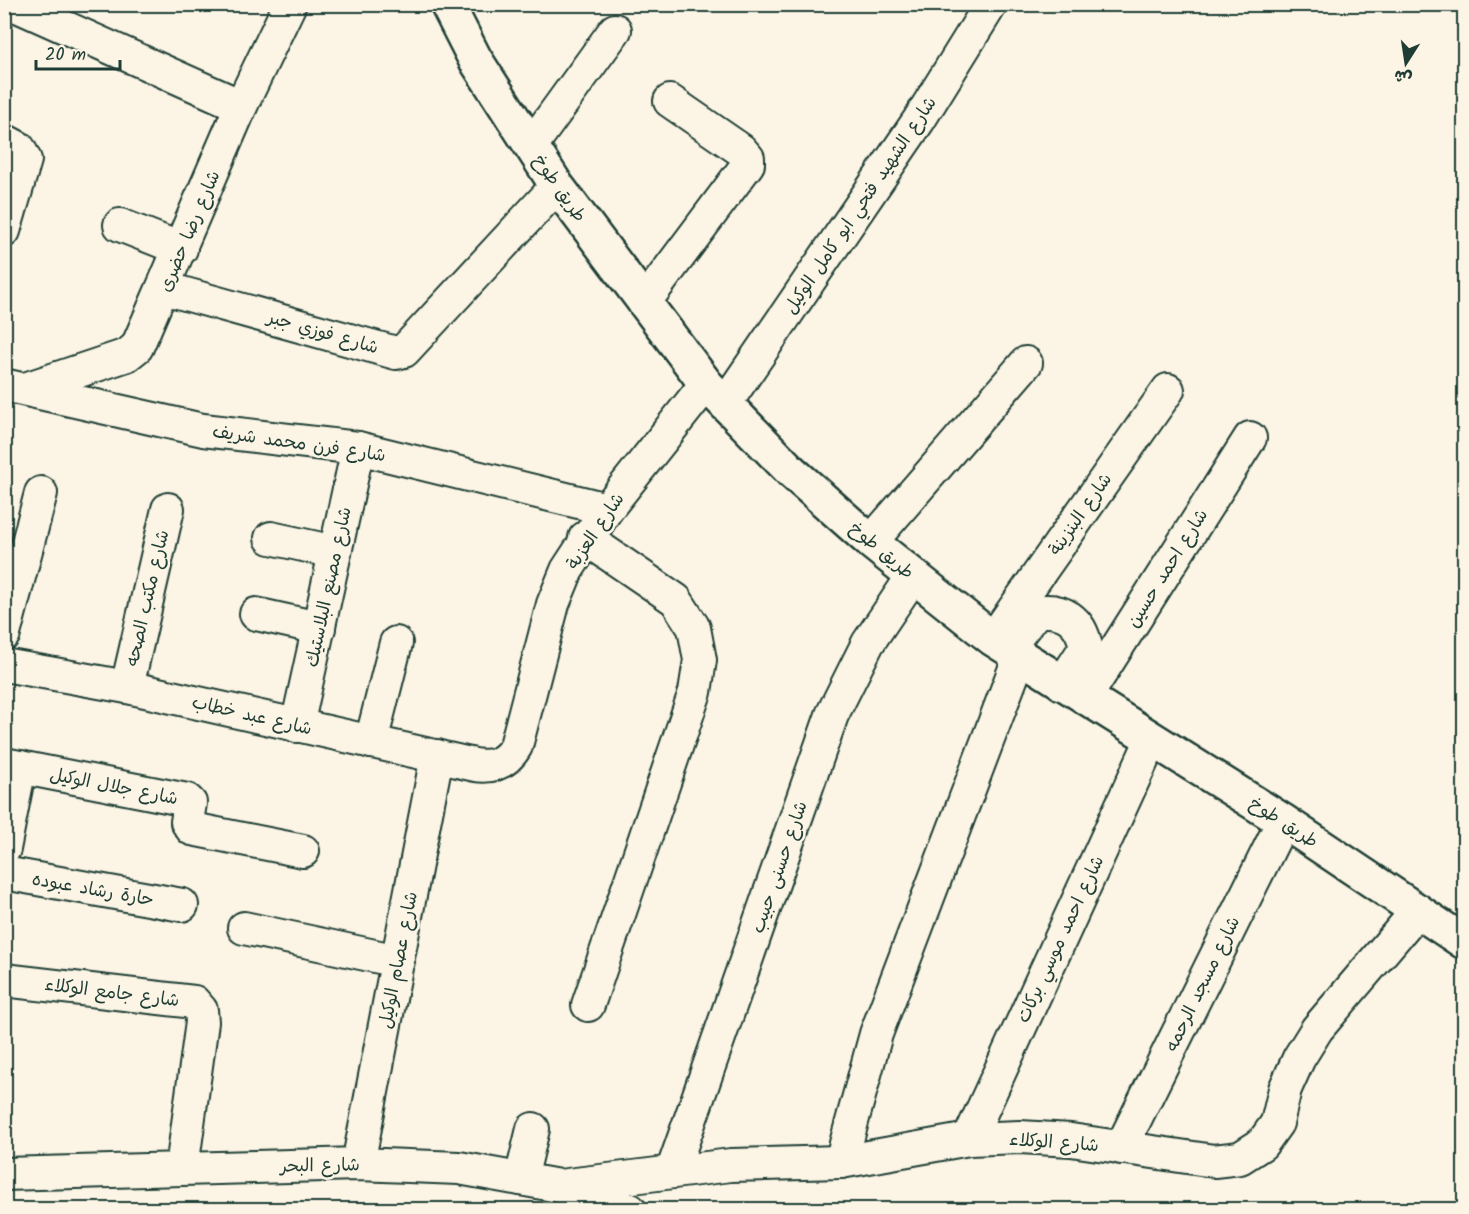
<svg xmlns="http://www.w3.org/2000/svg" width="1469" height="1214" viewBox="0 0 1469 1214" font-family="Kalam,'Playpen Sans Arabic',sans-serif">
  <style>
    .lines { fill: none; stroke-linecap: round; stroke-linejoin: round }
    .minor-casing { stroke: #1f3d34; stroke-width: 36 }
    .major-casing { stroke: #1f3d34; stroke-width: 38 }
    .minor { stroke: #fcf5e5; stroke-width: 32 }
    .major { stroke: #fcf5e5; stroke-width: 33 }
    .labels { text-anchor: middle; stroke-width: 5; stroke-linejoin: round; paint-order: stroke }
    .street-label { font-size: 18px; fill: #1f3d34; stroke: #fcf5e5 }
  </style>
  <rect width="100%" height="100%" fill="#fcf5e5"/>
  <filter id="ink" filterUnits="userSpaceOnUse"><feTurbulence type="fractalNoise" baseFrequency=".0167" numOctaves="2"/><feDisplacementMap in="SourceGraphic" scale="12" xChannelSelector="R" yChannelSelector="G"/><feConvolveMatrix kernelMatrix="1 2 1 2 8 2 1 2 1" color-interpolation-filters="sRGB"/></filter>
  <g filter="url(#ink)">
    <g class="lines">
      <defs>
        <g id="minor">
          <polyline points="13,4 241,106"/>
          <polyline points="4,140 19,148 25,160 4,231"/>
          <polyline points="531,146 615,30"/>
          <polyline points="120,225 181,249"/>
          <polyline points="164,288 396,353 404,351 557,186"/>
          <polyline points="644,303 748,164 748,158 741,150 670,101"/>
          <polyline points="4,385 203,430 358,448 607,509"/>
          <polyline points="25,389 127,355 137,347 241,106 290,4"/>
          <polyline points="725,404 919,120 991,4"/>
          <polyline points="271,538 335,552"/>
          <polyline points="585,538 676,600 694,628 700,660 695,692 588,1005"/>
          <polyline points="871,542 1026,363"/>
          <polyline points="256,614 319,628"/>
          <polyline points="4,634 41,493"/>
          <polyline points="993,639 1168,390"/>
          <path d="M1011,644L1036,612C1063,607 1081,620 1086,647L1062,684"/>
          <path d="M4,665L127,687L475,765C494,768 506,763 516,746L553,604L567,570L607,509L706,384"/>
          <polyline points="127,687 168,509"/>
          <polyline points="1085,698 1250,438"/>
          <polyline points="297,726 358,448"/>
          <polyline points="371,742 396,643"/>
          <polyline points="4,764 187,800 190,803 187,822 192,829 303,851"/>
          <polyline points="4,849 20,767"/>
          <polyline points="4,873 182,905"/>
          <polyline points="244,928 398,961"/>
          <polyline points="4,980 194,1002 201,1010 202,1022 182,1168"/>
          <polyline points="969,1139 1152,739"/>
          <polyline points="1121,1148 1283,821"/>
          <polyline points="841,1162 876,1034 1019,658"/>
          <polyline points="358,1164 437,756"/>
          <polyline points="672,1172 832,715 868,643 913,576"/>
          <polyline points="4,1174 358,1164 459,1168 559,1186 630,1210"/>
          <polyline points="521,1179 533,1129"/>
          <polyline points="559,1186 731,1165 841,1162 969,1139 1020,1137 1071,1140 1214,1161 1240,1158 1262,1144 1277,1123 1285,1089 1299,1058 1317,1029 1418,910"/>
        </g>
        <polyline id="major" points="447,4 475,59 557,186 706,384 791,471 871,542 993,639 1283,821 1464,942"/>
      </defs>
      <use href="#minor" class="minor-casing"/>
      <use href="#major" class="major-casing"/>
      <use href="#minor" class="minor"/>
      <use href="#major" class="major"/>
    </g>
  </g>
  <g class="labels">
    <g class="street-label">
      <text transform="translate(560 188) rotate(55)" y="6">طريق طوخ</text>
      <text transform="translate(860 205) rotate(-56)" y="6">شارع الشهيد فتحي ابو كامل الوكيل</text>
      <text transform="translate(189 231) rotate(-67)" y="6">شارع رضا حضرى</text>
      <text transform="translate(323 332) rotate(16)" y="6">شارع فوزي جبر</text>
      <text transform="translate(299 443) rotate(8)" y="6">شارع فرن محمد شريف</text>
      <text transform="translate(1080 514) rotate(-55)" y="6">شارع البنزينة</text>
      <text transform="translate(595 531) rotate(-56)" y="6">شارع العزبة</text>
      <text transform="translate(882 550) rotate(40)" y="6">طريق طوخ</text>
      <text transform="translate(1167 568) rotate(-58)" y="6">شارع احمد حسين</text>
      <text transform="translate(328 587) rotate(-78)" y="6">شارع مصنع البلاستيك</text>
      <text transform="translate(147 598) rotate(-77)" y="6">شارع مكتب الصحه</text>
      <text transform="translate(252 715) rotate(13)" y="6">شارع عبد خطاب</text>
      <text transform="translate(114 786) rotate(11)" y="6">شارع جلال الوكيل</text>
      <text transform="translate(1284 822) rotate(33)" y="6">طريق طوخ</text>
      <text transform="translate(779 867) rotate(-71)" y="6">شارع حسنى حبيب</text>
      <text transform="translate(93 889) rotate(10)" y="6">حارة رشاد عبوده</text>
      <text transform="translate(1060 939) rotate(-65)" y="6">شارع احمد موسي بركات</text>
      <text transform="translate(398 960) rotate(-79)" y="6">شارع عصام الوكيل</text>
      <text transform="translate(1202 984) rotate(-64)" y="6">شارع مسجد الرحمه</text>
      <text transform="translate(112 992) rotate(7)" y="6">شارع جامع الوكلاء</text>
      <text transform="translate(1054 1142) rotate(4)" y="6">شارع الوكلاء</text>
      <text transform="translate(320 1165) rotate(-1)" y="6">شارع البحر</text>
    </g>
  </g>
  <rect width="1469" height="1214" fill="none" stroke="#fcf5e5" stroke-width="24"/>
  <rect x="12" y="12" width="1445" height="1190" fill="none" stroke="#1f3d34" stroke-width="2" filter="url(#ink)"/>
  <g transform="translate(1406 63) rotate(192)" stroke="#fcf5e5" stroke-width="4.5" paint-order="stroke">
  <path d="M0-4.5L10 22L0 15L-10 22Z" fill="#1f3d34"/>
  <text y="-9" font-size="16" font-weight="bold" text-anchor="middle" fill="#1f3d34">ش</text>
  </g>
  <path d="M36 60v9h84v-9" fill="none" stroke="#1f3d34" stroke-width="3"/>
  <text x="45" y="60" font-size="18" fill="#1f3d34" stroke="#fcf5e5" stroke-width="4.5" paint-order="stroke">20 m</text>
</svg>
